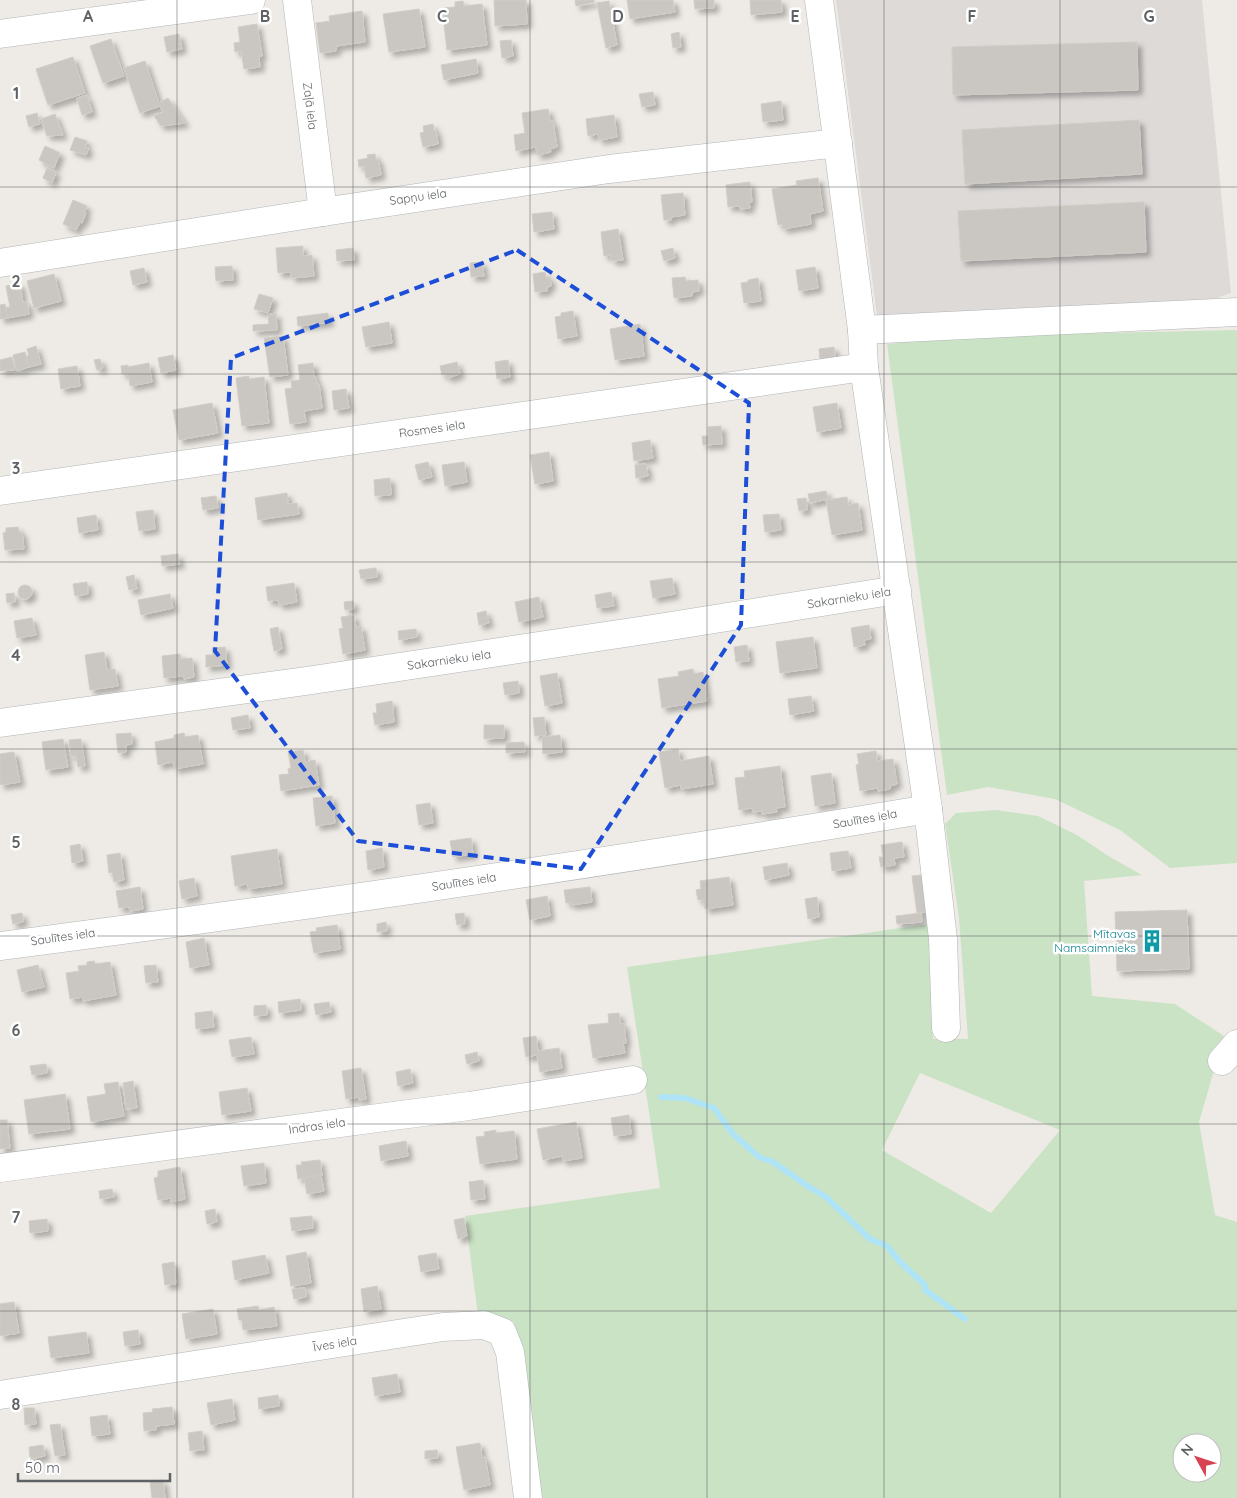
<svg xmlns="http://www.w3.org/2000/svg" width="1237" height="1498" viewBox="0 0 1237 1498" font-family="Quicksand,sans-serif">
  <style>
    .industrial { fill: #dddad8 }
    .green { fill: #cbe3c5; fill-rule: evenodd }
    .lines { fill: none; stroke-linecap: round; stroke-linejoin: round }
    .stream { stroke: #aee4f6; stroke-width: 6 }
    .building { fill: #cac6c2; stroke: #d2ccc5; filter: url(#shadow) }
    .minor-casing { stroke: #b1b4b7; stroke-width: 29 }
    .minor { stroke: #fff; stroke-width: 28 }
    .marked { fill: none; stroke: #1d4ed8; stroke-width: 4; stroke-dasharray: 10 6; stroke-linejoin: round }
    .grid { fill: none; stroke: #5e6265; stroke-width: 1; stroke-opacity: 0.55 }
    .labels { text-anchor: middle; stroke-width: 5; stroke-linejoin: round; paint-order: stroke }
    .street-label { font-size: 12px; fill: #5e6265; stroke: #fff }
    .culture-label { font-size: 12px; fill: #0d838f; stroke: #fff; text-anchor: end }
    .grid-label { font-size: 16px; text-anchor: middle; font-weight: bold; fill: #5e6265; stroke: #fff; stroke-width: 5; stroke-linejoin: round; paint-order: stroke }
  </style>
  <defs>
    <filter id="shadow"><feDropShadow dx="4.5" dy="4.5" stdDeviation="2.5" flood-color="#0004"/></filter>
  </defs>
  <rect width="100%" height="100%" fill="#eeebe6"/>
  <polygon class="industrial" points="836,0 1202,0 1231,293 1175,313 877,316"/>
  <g class="green">
    <polygon points="1236,330 1237,331 1237,863 1170,868 1120,830 1055,799 988,787 947,795 887,344 966,336"/>
    <path d="M996,810L1038,816L1077,835L1110,857L1142,875L1084,881L1092,996L1175,1004L1224,1036L1199,1122L1215,1215L1237,1222V1498H536L514,1322L478,1315L465,1216L660,1188C650,1115 638,1041 627,967L929,924L933,1039H968L959,918L945,824L956,813ZM920,1073L1060,1130L991,1213L882,1150ZM1182,1443H1212V1473H1182Z"/>
  </g>
  <g class="lines">
    <polyline class="stream" points="661,1097 685,1098 714,1108 733,1134 759,1157 773,1162 809,1187 826,1197 870,1239 887,1246 900,1262 925,1285 925,1290 965,1319"/>
  </g>
  <g class="building">
    <polygon points="494,0 526,0 527,24 495,26"/>
    <polygon points="575,0 594,0 594,2 576,6"/>
    <polygon points="627,0 673,0 675,12 630,19"/>
    <polygon points="694,0 714,0 714,8 695,9"/>
    <polygon points="750,0 781,0 782,12 751,15"/>
    <polygon points="463,1 464,6 482,4 487,45 447,50 442,8 455,7 455,2"/>
    <polygon points="609,1 617,45 606,48 597,3"/>
    <polygon points="419,9 425,47 389,52 383,14"/>
    <polygon points="362,11 365,42 336,46 336,51 320,53 316,23 330,21 329,16"/>
    <polygon points="257,24 262,56 259,56 260,67 244,69 241,51 235,52 234,43 240,42 238,27"/>
    <polygon points="679,32 681,47 673,48 671,34"/>
    <polygon points="179,34 182,49 167,52 164,37"/>
    <polygon points="111,39 124,76 103,83 90,46"/>
    <polygon points="511,40 513,56 502,58 500,41"/>
    <polygon points="1137,42 1138,90 953,95 952,47"/>
    <polygon points="73,57 85,93 48,105 36,69"/>
    <polygon points="476,59 478,73 444,80 441,65"/>
    <polygon points="145,61 159,103 168,98 185,123 161,126 154,116 163,112 160,106 140,113 124,68"/>
    <polygon points="653,92 655,105 642,107 639,94"/>
    <polygon points="87,95 92,112 82,115 77,98"/>
    <polygon points="781,101 783,120 763,122 761,104"/>
    <polygon points="548,109 550,121 553,121 557,147 550,149 551,152 537,155 536,147 516,151 514,135 525,133 522,113"/>
    <polygon points="37,113 40,124 29,127 26,116"/>
    <polygon points="55,114 63,135 47,136 41,119"/>
    <polygon points="614,115 617,137 599,140 598,134 588,136 586,119"/>
    <polygon points="1139,120 1142,174 965,184 962,130"/>
    <polygon points="433,124 434,131 436,130 438,144 423,147 420,133 424,132 423,126"/>
    <polygon points="75,137 87,141 85,147 89,148 86,155 70,150"/>
    <polygon points="45,146 60,153 54,168 39,160"/>
    <polygon points="375,154 376,160 378,159 381,175 366,178 364,166 359,167 358,160 368,158 367,155"/>
    <polygon points="47,168 56,172 52,183 43,178"/>
    <polygon points="818,178 823,211 810,214 811,224 783,229 782,224 778,225 772,189 797,185 796,181"/>
    <polygon points="750,182 752,202 749,202 750,208 740,209 740,206 728,207 726,185"/>
    <polygon points="683,193 685,215 671,217 671,220 664,220 661,195"/>
    <polygon points="73,200 87,206 84,212 86,213 82,223 80,222 76,230 63,224"/>
    <polygon points="1144,202 1146,252 961,261 958,211"/>
    <polygon points="552,212 554,229 534,232 532,214"/>
    <polygon points="618,229 623,260 612,261 611,255 604,256 601,232"/>
    <polygon points="303,246 303,256 312,255 314,276 291,278 291,272 278,273 276,248"/>
    <polygon points="353,248 354,260 337,261 336,250"/>
    <polygon points="673,248 675,258 664,261 661,251"/>
    <polygon points="482,262 484,276 471,277 470,263"/>
    <polygon points="232,266 233,280 216,281 215,267"/>
    <polygon points="815,267 818,288 799,291 796,270"/>
    <polygon points="144,268 147,282 133,285 130,271"/>
    <polygon points="545,272 546,278 550,277 551,286 547,287 547,291 535,292 533,274"/>
    <polygon points="54,274 61,301 34,308 27,281"/>
    <polygon points="685,277 686,281 698,280 699,291 692,292 692,296 674,298 672,278"/>
    <polygon points="758,278 761,301 744,303 741,283 748,282 748,280"/>
    <polygon points="20,283 23,303 27,302 29,314 7,318 5,308 10,307 6,286"/>
    <polygon points="259,294 273,298 268,313 254,309"/>
    <polygon points="5,304 7,318 0,319 0,305"/>
    <polygon points="573,311 577,336 558,339 555,317 561,316 561,313"/>
    <polygon points="276,313 277,330 253,331 253,325 269,324 268,315"/>
    <polygon points="328,313 329,322 298,326 297,317"/>
    <polygon points="389,322 392,343 366,347 362,327"/>
    <polygon points="640,324 644,356 615,360 610,329"/>
    <polygon points="283,336 288,375 270,377 264,338"/>
    <polygon points="36,346 41,364 29,367 26,357 29,355 27,349"/>
    <polygon points="834,347 835,357 820,359 819,349"/>
    <polygon points="25,352 29,367 17,371 13,355"/>
    <polygon points="173,355 176,370 161,373 158,358"/>
    <polygon points="12,357 15,370 0,371 0,360"/>
    <polygon points="100,359 103,368 97,370 94,360"/>
    <polygon points="508,360 510,377 497,379 495,362"/>
    <polygon points="457,362 460,374 448,378 446,374 442,375 440,366"/>
    <polygon points="149,363 152,382 130,386 128,374 122,374 121,366 128,365 128,367"/>
    <polygon points="313,363 314,378 316,377 317,385 319,384 322,408 304,411 306,422 290,424 285,389 292,388 291,381 300,380 298,365"/>
    <polygon points="77,366 80,386 61,389 58,369"/>
    <polygon points="249,376 249,379 264,377 269,423 242,426 236,378"/>
    <polygon points="346,389 349,408 334,410 332,391"/>
    <polygon points="212,403 218,433 179,440 173,410"/>
    <polygon points="837,403 841,428 817,432 813,407"/>
    <polygon points="721,426 722,444 703,445 702,436 708,436 708,427"/>
    <polygon points="650,440 653,458 634,461 632,443"/>
    <polygon points="549,452 553,481 535,484 530,455"/>
    <polygon points="428,462 432,477 419,480 415,465"/>
    <polygon points="464,462 467,482 445,486 442,465"/>
    <polygon points="646,464 648,476 636,478 635,465"/>
    <polygon points="390,478 391,495 375,496 374,480"/>
    <polygon points="826,491 828,499 810,503 808,494"/>
    <polygon points="287,493 288,504 297,503 299,514 258,520 255,498"/>
    <polygon points="216,496 218,508 203,510 201,498"/>
    <polygon points="847,497 848,505 858,503 862,530 832,535 826,500"/>
    <polygon points="806,498 807,510 799,511 797,499"/>
    <polygon points="153,510 155,529 139,531 136,512"/>
    <polygon points="779,514 781,530 765,532 763,515"/>
    <polygon points="96,515 98,530 79,533 77,518"/>
    <polygon points="18,527 19,532 22,532 24,549 5,550 3,533 6,532 6,528"/>
    <polygon points="178,554 180,564 162,566 161,556"/>
    <polygon points="376,568 377,577 361,579 359,570"/>
    <polygon points="134,575 137,589 129,590 126,577"/>
    <polygon points="672,578 675,594 653,598 650,581"/>
    <polygon points="87,582 88,594 75,596 73,584"/>
    <polygon points="294,583 297,602 279,605 278,600 268,601 266,587"/>
    <circle cx="25" cy="592" r="7"/>
    <polygon points="611,592 614,606 597,608 595,595"/>
    <polygon points="14,593 15,602 7,603 6,594"/>
    <polygon points="170,594 173,608 141,615 138,600"/>
    <polygon points="539,597 543,617 519,622 515,602"/>
    <polygon points="353,601 354,609 345,610 344,602"/>
    <polygon points="486,611 489,623 479,625 477,613"/>
    <polygon points="354,615 356,627 361,626 365,650 343,654 339,629 343,628 341,617"/>
    <polygon points="32,618 36,635 17,638 14,621"/>
    <polygon points="869,625 871,639 864,640 865,645 854,647 851,628"/>
    <polygon points="278,627 282,649 274,651 270,629"/>
    <polygon points="416,629 417,637 399,640 398,631"/>
    <polygon points="813,637 817,668 780,673 776,642"/>
    <polygon points="747,645 749,661 736,662 734,647"/>
    <polygon points="225,647 227,665 206,667 206,655 213,655 212,648"/>
    <polygon points="104,652 107,670 115,669 118,686 90,690 85,655"/>
    <polygon points="180,654 181,659 192,658 194,677 184,679 183,676 164,678 162,656"/>
    <polygon points="693,669 694,674 703,672 707,701 662,708 658,679 679,676 678,672"/>
    <polygon points="557,673 562,703 545,706 540,676"/>
    <polygon points="518,681 519,693 505,695 503,683"/>
    <polygon points="811,696 814,711 790,715 788,699"/>
    <polygon points="392,701 394,722 375,725 373,713 377,713 376,704"/>
    <polygon points="248,715 250,728 233,730 231,718"/>
    <polygon points="544,717 546,735 535,736 533,718"/>
    <polygon points="484,725 504,725 504,738 484,739"/>
    <polygon points="131,733 132,744 126,745 126,752 118,753 116,734"/>
    <polygon points="184,733 185,737 198,735 203,764 174,769 173,762 158,765 155,742 174,738 174,735"/>
    <polygon points="560,735 562,752 543,754 542,737"/>
    <polygon points="63,739 68,767 46,770 42,742"/>
    <polygon points="81,739 85,766 78,767 76,756 71,756 69,740"/>
    <polygon points="524,742 525,752 506,753 506,743"/>
    <polygon points="678,749 680,761 709,756 713,784 681,789 681,785 665,788 659,752"/>
    <polygon points="303,750 305,762 315,760 319,785 281,791 279,775 289,774 288,769 291,768 288,752"/>
    <polygon points="876,751 877,761 893,759 897,784 890,786 890,789 878,791 877,788 860,791 856,765 859,764 857,754"/>
    <polygon points="14,752 20,782 0,785 0,754"/>
    <polygon points="780,766 785,807 776,808 777,812 762,814 762,811 753,812 752,808 739,810 735,778 745,777 744,771"/>
    <polygon points="831,773 835,803 815,806 811,776"/>
    <polygon points="332,796 335,823 316,826 313,798"/>
    <polygon points="430,803 433,823 419,825 416,805"/>
    <polygon points="471,838 473,854 453,857 450,841"/>
    <polygon points="902,842 904,857 894,858 895,865 881,867 879,857 883,857 881,845"/>
    <polygon points="80,844 83,861 72,863 70,846"/>
    <polygon points="382,848 384,867 368,870 366,851"/>
    <polygon points="277,849 282,884 248,889 247,884 235,886 231,856"/>
    <polygon points="848,851 851,868 832,871 830,853"/>
    <polygon points="120,853 124,880 114,882 112,872 109,873 107,855"/>
    <polygon points="787,863 789,875 765,880 763,867"/>
    <polygon points="922,875 927,912 917,913 912,876"/>
    <polygon points="729,877 733,905 705,909 704,900 698,900 696,890 701,889 700,881"/>
    <polygon points="194,878 197,896 182,899 179,881"/>
    <polygon points="140,887 143,909 130,911 129,907 119,908 116,891"/>
    <polygon points="590,887 592,902 572,905 571,902 566,903 564,890"/>
    <polygon points="547,896 550,916 530,920 526,900"/>
    <polygon points="817,897 819,917 808,919 805,899"/>
    <polygon points="1187,910 1189,969 1117,971 1115,912"/>
    <polygon points="22,913 23,922 13,924 11,915"/>
    <polygon points="464,913 465,924 457,925 455,914"/>
    <polygon points="921,913 922,922 897,924 896,916"/>
    <polygon points="386,922 387,931 377,932 377,924"/>
    <polygon points="337,925 340,949 314,953 310,932 317,931 316,928"/>
    <polygon points="204,938 209,965 190,968 186,942"/>
    <polygon points="94,961 95,964 110,962 116,995 83,1001 83,997 70,999 66,973 79,971 78,966 87,965 87,962"/>
    <polygon points="38,965 44,987 22,992 17,970"/>
    <polygon points="156,965 158,982 146,983 144,966"/>
    <polygon points="300,999 301,1010 279,1013 278,1002"/>
    <polygon points="329,1002 331,1012 316,1015 314,1004"/>
    <polygon points="266,1005 267,1015 254,1016 254,1006"/>
    <polygon points="212,1011 214,1027 196,1029 195,1013"/>
    <polygon points="619,1013 620,1024 624,1024 626,1043 623,1043 625,1053 593,1058 588,1025 609,1023 608,1014"/>
    <polygon points="536,1036 538,1051 559,1048 562,1068 540,1072 537,1055 526,1057 523,1038"/>
    <polygon points="251,1037 254,1054 232,1057 229,1040"/>
    <polygon points="477,1052 479,1061 467,1064 465,1055"/>
    <polygon points="46,1064 47,1073 32,1075 30,1066"/>
    <polygon points="361,1068 366,1099 359,1100 359,1097 346,1099 342,1071"/>
    <polygon points="410,1069 413,1083 398,1086 396,1072"/>
    <polygon points="133,1081 137,1108 126,1109 123,1083"/>
    <polygon points="118,1082 124,1116 91,1122 87,1097 106,1094 104,1084"/>
    <polygon points="247,1088 251,1111 222,1115 219,1092"/>
    <polygon points="65,1094 70,1129 29,1134 24,1100"/>
    <polygon points="629,1115 631,1134 614,1136 611,1118"/>
    <polygon points="0,1120 7,1120 10,1148 0,1149"/>
    <polygon points="576,1122 582,1158 563,1161 562,1156 543,1160 537,1129"/>
    <polygon points="496,1130 496,1133 514,1131 517,1159 480,1164 476,1137 485,1136 484,1132"/>
    <polygon points="406,1141 408,1156 381,1161 379,1146"/>
    <polygon points="320,1160 322,1176 298,1179 296,1165 302,1165 301,1162"/>
    <polygon points="264,1163 266,1183 244,1186 241,1166"/>
    <polygon points="180,1167 185,1199 171,1202 171,1198 158,1200 154,1178 158,1177 158,1171"/>
    <polygon points="321,1175 324,1191 307,1194 304,1178"/>
    <polygon points="483,1180 485,1199 471,1200 469,1182"/>
    <polygon points="112,1189 114,1197 100,1199 99,1191"/>
    <polygon points="215,1209 217,1222 207,1224 205,1211"/>
    <polygon points="312,1216 313,1228 292,1231 290,1218"/>
    <polygon points="464,1218 467,1236 458,1239 454,1220"/>
    <polygon points="47,1219 48,1231 30,1233 29,1221"/>
    <polygon points="306,1252 311,1283 291,1286 286,1256"/>
    <polygon points="436,1253 439,1269 421,1272 418,1256"/>
    <polygon points="265,1255 269,1273 235,1280 232,1261"/>
    <polygon points="174,1262 176,1284 165,1285 162,1264"/>
    <polygon points="377,1286 381,1309 364,1312 361,1289"/>
    <polygon points="305,1288 306,1297 294,1299 292,1289"/>
    <polygon points="14,1302 19,1333 0,1336 0,1304"/>
    <polygon points="258,1306 259,1310 274,1307 277,1326 243,1330 242,1320 239,1320 237,1309"/>
    <polygon points="213,1309 217,1334 186,1339 182,1314"/>
    <polygon points="138,1330 140,1344 125,1346 123,1332"/>
    <polygon points="86,1332 89,1353 51,1358 48,1337"/>
    <polygon points="397,1374 400,1392 375,1396 372,1378"/>
    <polygon points="278,1395 279,1406 259,1409 258,1398"/>
    <polygon points="232,1399 235,1420 211,1425 207,1403"/>
    <polygon points="172,1407 174,1424 156,1426 156,1430 144,1431 143,1413 153,1412 152,1409"/>
    <polygon points="24,1408 34,1408 36,1424 25,1425"/>
    <polygon points="107,1415 110,1434 92,1436 90,1417"/>
    <polygon points="60,1424 65,1455 55,1456 50,1425"/>
    <polygon points="202,1431 204,1450 190,1451 188,1433"/>
    <polygon points="480,1443 482,1458 485,1457 490,1485 464,1490 456,1447"/>
    <polygon points="43,1445 45,1456 30,1459 29,1447"/>
    <polygon points="437,1450 438,1458 425,1459 425,1451"/>
    <polygon points="163,1480 165,1498 152,1498 150,1481"/>
  </g>
  <g class="lines">
    <defs>
      <g id="minor">
        <polyline points="297,0 323,212"/>
        <polyline points="819,0 862,330 864,367 928,809 943,939 946,1028"/>
        <polyline points="0,34 251,0"/>
        <polyline points="0,263 323,212 609,169 838,143"/>
        <polyline points="862,330 1237,312"/>
        <polyline points="0,491 864,367"/>
        <polyline points="0,723 306,681 652,629 897,590"/>
        <path d="M0,946C310,906 619,861 928,809"/>
        <polyline points="1222,1061 1237,1044"/>
        <polyline points="0,1168 469,1106 633,1080"/>
        <polyline points="0,1395 443,1327 484,1325 502,1332 510,1352 528,1498"/>
      </g>
    </defs>
    <use href="#minor" class="minor-casing"/>
    <use href="#minor" class="minor"/>
  </g>
  <path class="marked" d="M517,250L749,403L741,625L581,869L358,841L215,651L231,358Z"/>
  <path class="grid" d="M177,0V1498M353,0V1498M530,0V1498M707,0V1498M884,0V1498M1060,0V1498M0,187H1237M0,374H1237M0,562H1237M0,749H1237M0,936H1237M0,1124H1237M0,1311H1237"/>
  <defs>
    <symbol id="building-bare" viewBox="-9 -9 18 18"><path d="M-4-6H4V6H1V3H-1V6H-4ZM-2.5-4.3h1.7v1.8h-1.7ZM.8-4.3h1.7v1.8H.8ZM-2.5-1h1.7V.8h-1.7ZM.8-1h1.7V.8H.8Z" fill="#0f9aa8" stroke="#fff" stroke-width="2.5" paint-order="stroke"/></symbol>
  </defs>
  <g fill-rule="evenodd">
    <use href="#building-bare" x="1136" y="925" width="32" height="32"/>
  </g>
  <g class="labels">
    <g class="street-label">
      <text transform="translate(310 106) rotate(83)" y="4">Zaļā iela</text>
      <text transform="translate(418 197) rotate(-8)" y="4">Sapņu iela</text>
      <text transform="translate(432 429) rotate(-8)" y="4">Rosmes iela</text>
      <text transform="translate(849 598) rotate(-9)" y="4">Sakarnieku iela</text>
      <text transform="translate(449 660) rotate(-8)" y="4">Sakarnieku iela</text>
      <text transform="translate(865 819) rotate(-10)" y="4">Saulītes iela</text>
      <text transform="translate(464 882) rotate(-9)" y="4">Saulītes iela</text>
      <text transform="translate(63 937) rotate(-8)" y="4">Saulītes iela</text>
      <text transform="translate(317 1126) rotate(-8)" y="4">Indras iela</text>
      <text transform="translate(335 1344) rotate(-9)" y="4">Īves iela</text>
    </g>
    <g class="culture-label">
      <text x="1136" y="938">Mītavas<tspan x="1136" dy="14">Namsaimnieks</tspan></text>
    </g>
  </g>
  <g class="grid-label">
    <text x="88" y="22">A</text>
    <text x="265" y="22">B</text>
    <text x="442" y="22">C</text>
    <text x="618" y="22">D</text>
    <text x="795" y="22">E</text>
    <text x="972" y="22">F</text>
    <text x="1149" y="22">G</text>
    <text x="16" y="99">1</text>
    <text x="16" y="287">2</text>
    <text x="16" y="474">3</text>
    <text x="16" y="661">4</text>
    <text x="16" y="848">5</text>
    <text x="16" y="1036">6</text>
    <text x="16" y="1223">7</text>
    <text x="16" y="1410">8</text>
  </g>
  <g transform="translate(1197 1458) rotate(310)"><circle r="24" fill="#ffffff" stroke="#bfc0c1"/>
  <path d="M0-4L9 19L0 12L-9 19Z" fill="#d74352"/>
  <text y="-8" font-size="14" font-weight="bold" text-anchor="middle" fill="#5e6265">N</text>
  </g>
  <path d="M18 1473v8h152v-8" fill="none" stroke="#5e6265" stroke-width="2.5"/>
  <text x="25" y="1473" font-size="15" fill="#5e6265" stroke="#ffffff" stroke-width="4" paint-order="stroke">50 m</text>
</svg>
